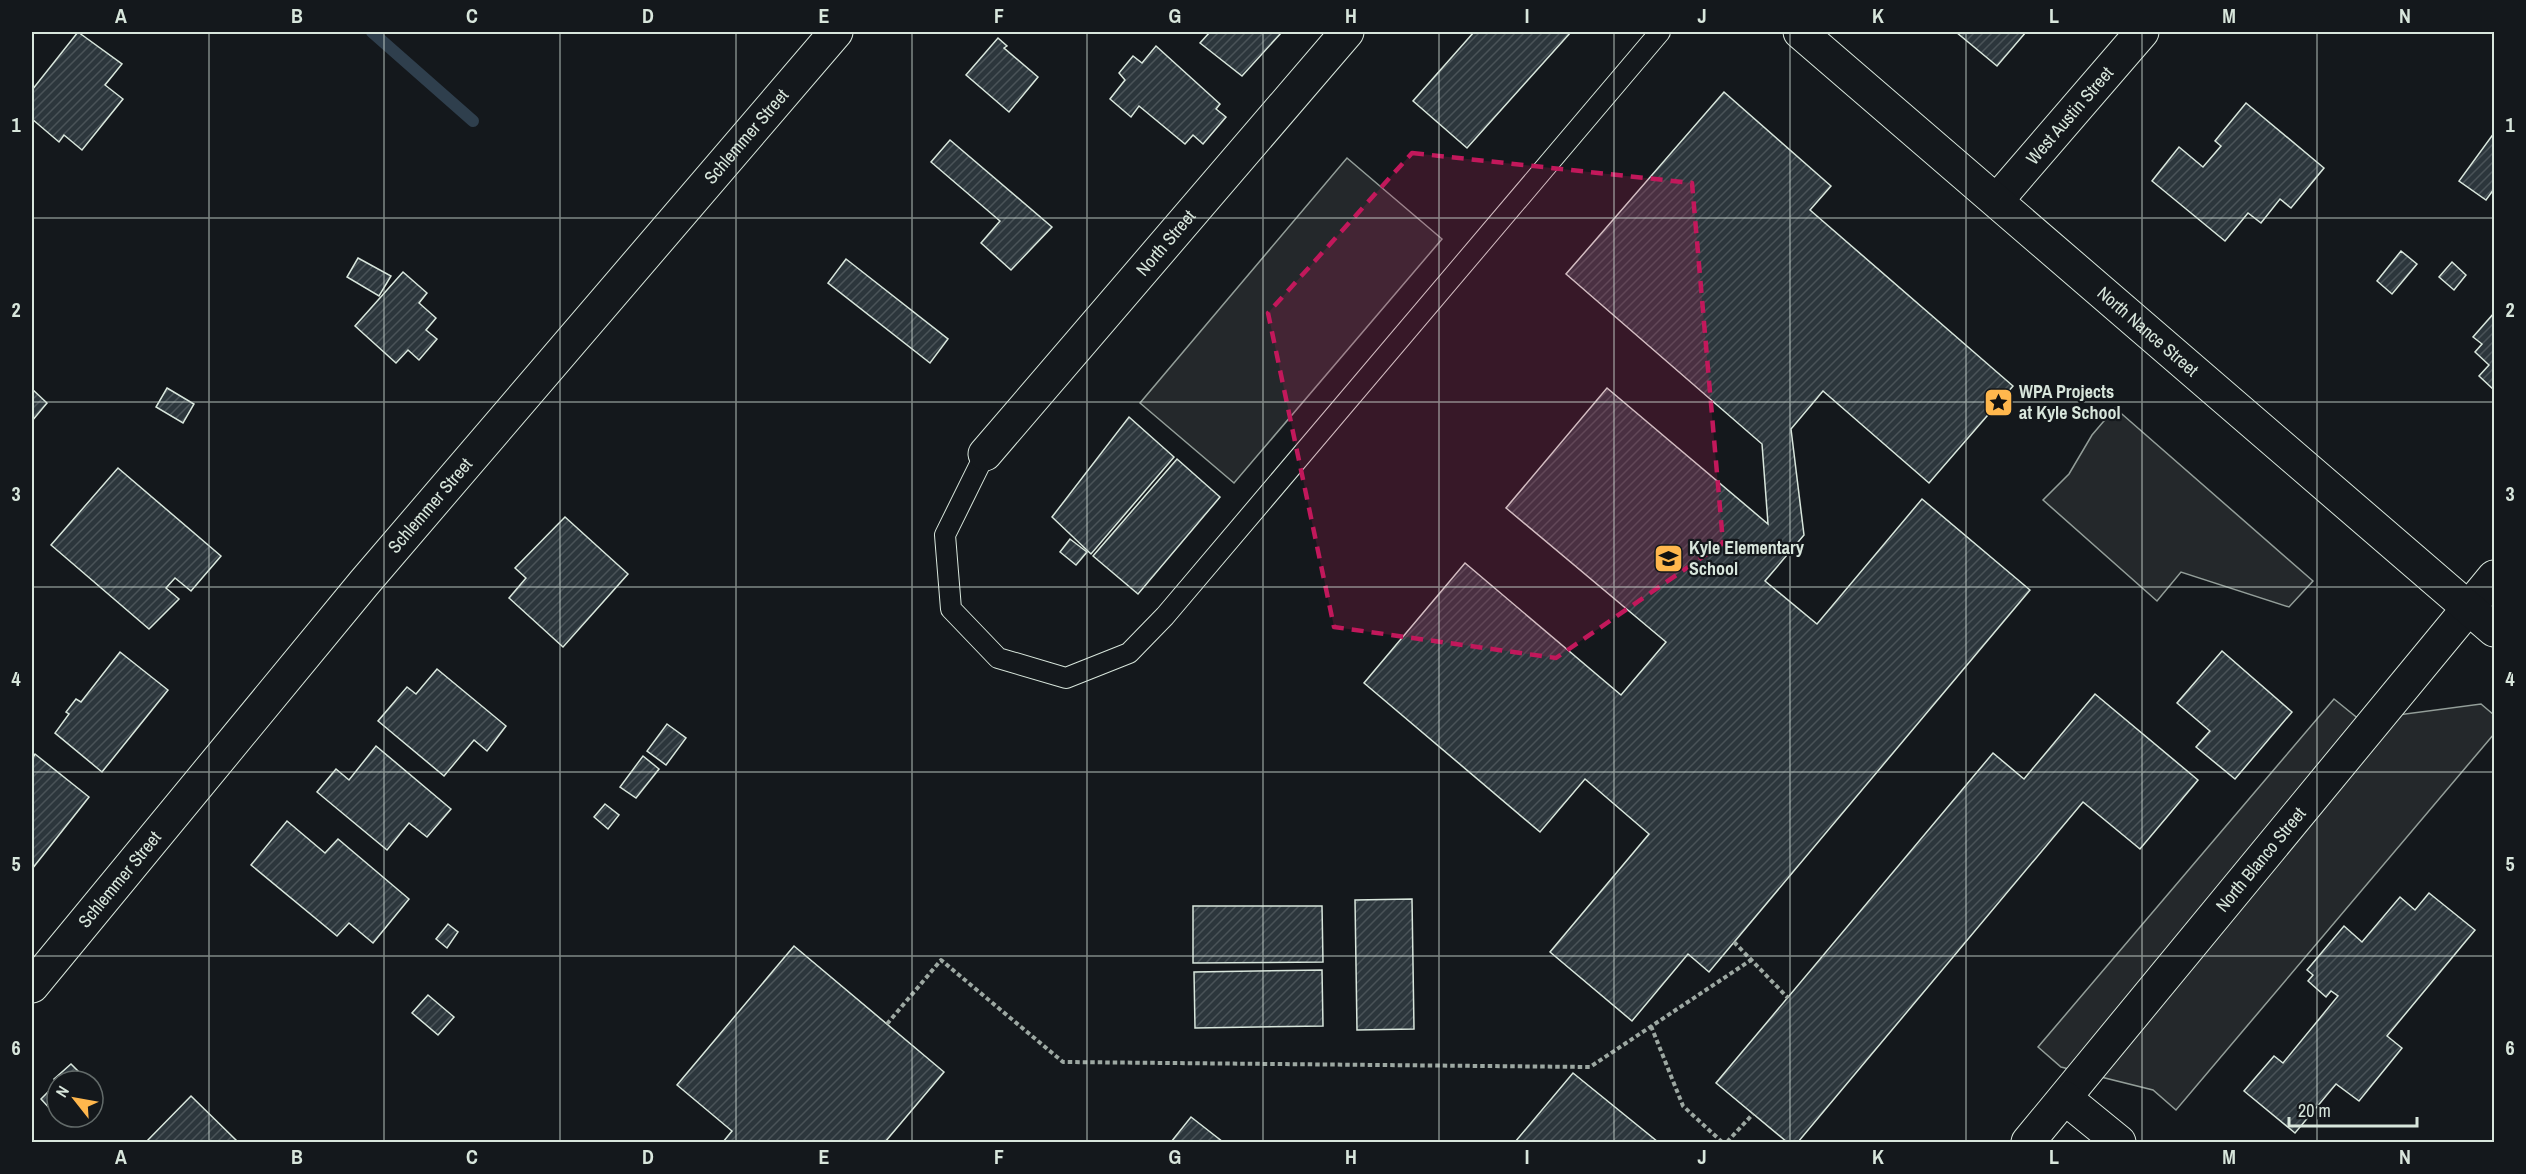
<svg xmlns="http://www.w3.org/2000/svg" width="2526" height="1174" viewBox="0 0 2526 1174" font-family="'Archivo Narrow',sans-serif">
  <style>
    .parking { fill: #24282b; stroke: #939e99; stroke-width: 1.5 }
    .lines { fill: none; stroke-linecap: round; stroke-linejoin: round }
    .stream { stroke: #2f3f4d; stroke-width: 12 }
    .building { fill: url(#building-hatch); stroke: #d8e6dc; stroke-width: 1.5 }
    .lane-casing { stroke: #d8e6dc; stroke-width: 22 }
    .street-casing { stroke: #d8e6dc; stroke-width: 35 }
    .secondary-casing { stroke: #d8e6dc; stroke-width: 35 }
    .path { stroke: #9da8a2; stroke-width: 4; stroke-dasharray: 4.5 3; stroke-linecap: butt }
    .lane { stroke: #14181c; stroke-width: 20 }
    .street { stroke: #14181c; stroke-width: 33 }
    .secondary { stroke: #14181c; stroke-width: 33 }
    .marked { fill: #c2185b; fill-opacity: 0.2; stroke: #c2185b; stroke-width: 4.5; stroke-dasharray: 12 8; stroke-linejoin: round }
    .grid { fill: none; stroke: #d8e6dc; stroke-width: 1.5; stroke-opacity: 0.55 }
    .labels { text-anchor: middle; stroke-width: 4.5; stroke-linejoin: round; paint-order: stroke }
    .street-label { font-size: 18px; fill: #d8e6dc; stroke: #14181c }
    .poi-label { font-size: 18px; font-weight: bold; fill: #d8e6dc; stroke: #14181c; text-anchor: start }
    .neatline { fill: none; stroke: #d8e6dc; stroke-width: 2 }
    .grid-label { font-size: 20px; text-anchor: middle; font-weight: bold; fill: #d8e6dc }
  </style>
  <defs>
    <pattern id="building-hatch" width="6" height="6" patternUnits="userSpaceOnUse" patternTransform="scale(1.5)"><rect width="6" height="6" fill="#2c363c"/><path d="M-1 1l2-2M0 6l6-6M5 7l2-2" fill="none" stroke="#4a5358"/></pattern>
  </defs>
  <rect width="100%" height="100%" fill="#14181c"/>
  <g class="parking">
    <polygon points="1347,158 1442,239 1234,483 1140,403"/>
    <polygon points="2115,408 2313,581 2289,607 2181,572 2157,601 2043,500 2069,474 2092,435"/>
    <polygon points="2334,699 2360,720 2481,704 2494,715 2494,734 2176,1110 2153,1090 2061,1067 2038,1047"/>
  </g>
  <g class="lines">
    <polyline class="stream" points="372,32 473,121"/>
  </g>
  <g class="building">
    <polygon points="78,32 122,64 105,85 123,99 82,150 64,135 59,142 32,119 32,90"/>
    <polygon points="1210,32 1282,32 1242,76 1200,43"/>
    <polygon points="1474,32 1571,32 1467,148 1413,101"/>
    <polygon points="1956,32 2026,32 1997,66"/>
    <polygon points="998,38 1007,46 1004,48 1038,77 1009,112 966,75"/>
    <polygon points="1156,46 1220,104 1216,109 1226,117 1203,144 1193,135 1185,144 1139,106 1131,117 1110,99 1125,80 1119,73 1133,56 1142,63"/>
    <polygon points="1724,92 1831,186 1810,210 2013,386 1929,483 1823,391 1791,429 1804,535 1765,581 1817,624 1922,499 2030,590 1709,972 1688,954 1632,1021 1550,952 1649,834 1585,779 1540,832 1364,683 1465,563 1621,695 1666,642 1506,508 1607,388 1768,524 1762,444 1566,274"/>
    <polygon points="2246,103 2324,168 2291,208 2280,199 2261,223 2248,213 2225,241 2152,181 2179,147 2203,167 2221,146 2215,141"/>
    <polygon points="2494,133 2494,189 2486,200 2459,181"/>
    <polygon points="950,140 1052,227 1011,270 981,243 1000,221 931,162"/>
    <polygon points="2401,251 2417,264 2392,294 2377,281"/>
    <polygon points="358,258 391,276 379,296 347,277"/>
    <polygon points="846,259 948,339 930,363 828,283"/>
    <polygon points="2452,262 2466,275 2454,290 2439,277"/>
    <polygon points="403,272 427,293 419,303 436,318 426,330 437,339 419,360 408,350 396,363 355,326"/>
    <polygon points="2494,313 2494,390 2479,376 2489,365 2475,352 2482,344 2473,337"/>
    <polygon points="167,388 194,404 183,423 156,407"/>
    <polygon points="32,389 47,403 32,421"/>
    <polygon points="1129,417 1174,457 1091,554 1052,517"/>
    <polygon points="1177,459 1220,497 1138,594 1093,556"/>
    <polygon points="118,468 221,556 191,591 175,578 166,588 179,599 149,629 51,545"/>
    <polygon points="565,517 628,574 563,647 509,598 526,578 515,568"/>
    <polygon points="1070,539 1087,552 1076,565 1060,552"/>
    <polygon points="2222,651 2292,712 2235,779 2196,747 2210,731 2177,703"/>
    <polygon points="120,652 168,690 102,772 55,733 69,714 66,712 76,699 81,702"/>
    <polygon points="437,669 506,726 487,751 474,740 444,776 378,721 407,687 416,694"/>
    <polygon points="2095,694 2198,780 2140,849 2083,802 1798,1142 1787,1142 1716,1083 1993,753 2024,779"/>
    <polygon points="667,724 686,738 666,765 647,751"/>
    <polygon points="376,746 451,809 427,837 409,823 387,850 317,792 336,769 349,780"/>
    <polygon points="35,754 89,797 32,869 32,759"/>
    <polygon points="643,756 659,769 636,798 620,787"/>
    <polygon points="605,804 619,815 608,829 594,817"/>
    <polygon points="287,821 325,853 338,839 409,899 373,943 349,923 337,936 251,865"/>
    <polygon points="2429,893 2475,930 2387,1036 2402,1048 2359,1101 2336,1084 2295,1133 2244,1091 2274,1056 2283,1063 2338,996 2331,991 2326,997 2308,981 2313,975 2307,970 2344,926 2362,942 2400,897 2415,910"/>
    <polygon points="1412,899 1414,1029 1357,1030 1355,900"/>
    <polygon points="1193,906 1322,906 1323,962 1193,963"/>
    <polygon points="448,924 458,932 447,948 436,939"/>
    <polygon points="794,946 944,1072 885,1142 723,1142 732,1131 677,1085"/>
    <polygon points="1322,970 1323,1026 1195,1028 1194,972"/>
    <polygon points="428,995 454,1017 438,1035 412,1013"/>
    <polygon points="71,1064 86,1079 57,1082 54,1079"/>
    <polygon points="1573,1073 1658,1142 1515,1142"/>
    <polygon points="55,1085 57,1106 52,1111 41,1099"/>
    <polygon points="191,1096 238,1142 146,1142"/>
    <polygon points="1191,1117 1223,1142 1171,1142"/>
  </g>
  <g class="lines">
    <defs>
      <polyline id="lane" points="985,454 945,535 951,609 998,658 1066,678 1129,653 1165,616 1660,32"/>
      <g id="street">
        <path id="s1" d="M1998,199L2142,32"/>
        <path id="s2" d="M985,454L1347,32"/>
        <path id="s3" d="M32,986L364,583L836,32"/>
        <path id="s4" d="M2028,1142L2494,577"/>
      </g>
      <g id="secondary">
        <path id="s5" d="M1800,32L2494,630"/>
        <polyline points="2065,1098 2119,1142"/>
      </g>
    </defs>
    <use href="#lane" class="lane-casing"/>
    <use href="#street" class="street-casing"/>
    <use href="#secondary" class="secondary-casing"/>
    <g class="path">
      <polyline points="1734,942 1788,998"/>
      <polyline points="887,1024 941,960 1063,1062 1590,1067 1751,960"/>
      <polyline points="1651,1026 1683,1106 1722,1142"/>
      <polyline points="1727,1142 1753,1114"/>
    </g>
    <use href="#lane" class="lane"/>
    <use href="#street" class="street"/>
    <use href="#secondary" class="secondary"/>
  </g>
  <path class="marked" d="M1412,153L1692,183L1723,543L1556,658L1334,627L1268,313Z"/>
  <path class="grid" d="M209,32V1142M384,32V1142M560,32V1142M736,32V1142M912,32V1142M1087,32V1142M1263,32V1142M1439,32V1142M1614,32V1142M1790,32V1142M1966,32V1142M2142,32V1142M2317,32V1142M32,218H2494M32,402H2494M32,587H2494M32,772H2494M32,956H2494"/>
  <defs>
    <symbol id="sight-square" viewBox="-11 -11 22 22"><rect x="-9" y="-9" width="18" height="18" rx="4" fill="#ffb74d" stroke="#14181c"/><path d="M0-6L1.8-2.2L6-1.7L2.9 1.2L3.7 5.4L0 3.3L-3.7 5.4L-2.9 1.2L-6-1.7L-1.8-2.2Z" fill="#111"/></symbol>
    <symbol id="school-square" viewBox="-11 -11 22 22"><rect x="-9" y="-9" width="18" height="18" rx="4" fill="#ffb74d" stroke="#14181c"/><path d="M0-5L7-2L0 1L-7-2ZM-4 1L0 2.5L4 1V4Q0 6-4 4Z" fill="#111"/></symbol>
  </defs>
  <g fill-rule="evenodd">
    <use href="#sight-square" x="1982" y="386" width="33" height="33"/>
    <use href="#school-square" x="1652" y="542" width="33" height="33"/>
  </g>
  <g class="labels">
    <g class="street-label">
      <text dy="6" stroke="none"><textPath href="#s1" startOffset="110">West Austin Street</textPath></text>
      <text dy="6" stroke="none"><textPath href="#s3" startOffset="1110">Schlemmer Street</textPath></text>
      <text dy="6" stroke="none"><textPath href="#s2" startOffset="278">North Street</textPath></text>
      <text dy="6" stroke="none"><textPath href="#s5" startOffset="459">North Nance Street</textPath></text>
      <text dy="6" stroke="none"><textPath href="#s3" startOffset="624">Schlemmer Street</textPath></text>
      <text dy="6" stroke="none"><textPath href="#s4" startOffset="366">North Blanco Street</textPath></text>
      <text dy="6" stroke="none"><textPath href="#s3" startOffset="138">Schlemmer Street</textPath></text>
    </g>
    <g class="poi-label">
      <text x="2019" y="398">WPA Projects<tspan x="2019" dy="21">at Kyle School</tspan></text>
      <text x="1689" y="554">Kyle Elementary<tspan x="1689" dy="21">School</tspan></text>
    </g>
  </g>
  <rect width="2526" height="1174" fill="none" stroke="#14181c" stroke-width="66"/>
  <g transform="translate(75 1099) rotate(301)"><circle r="28" fill="#14181c" stroke="#626a69" stroke-width="1.5"/>
  <path d="M0-4.5L10 22L0 15L-10 22Z" fill="#ffb74d"/>
  <text y="-9" font-size="16" font-weight="bold" text-anchor="middle" fill="#d8e6dc">N</text>
  </g>
  <path d="M2289 1117v9h128v-9" fill="none" stroke="#d8e6dc" stroke-width="3"/>
  <text x="2298" y="1117" font-size="18" fill="#d8e6dc" stroke="#14181c" stroke-width="4.5" paint-order="stroke">20 m</text>
  <rect x="33" y="33" width="2460" height="1108" class="neatline"/>
  <g class="grid-label">
    <text x="121" y="23">A</text>
    <text x="297" y="23">B</text>
    <text x="472" y="23">C</text>
    <text x="648" y="23">D</text>
    <text x="824" y="23">E</text>
    <text x="999" y="23">F</text>
    <text x="1175" y="23">G</text>
    <text x="1351" y="23">H</text>
    <text x="1527" y="23">I</text>
    <text x="1702" y="23">J</text>
    <text x="1878" y="23">K</text>
    <text x="2054" y="23">L</text>
    <text x="2229" y="23">M</text>
    <text x="2405" y="23">N</text>
    <text x="16" y="132">1</text>
    <text x="2510" y="132">1</text>
    <text x="16" y="317">2</text>
    <text x="2510" y="317">2</text>
    <text x="16" y="501">3</text>
    <text x="2510" y="501">3</text>
    <text x="16" y="686">4</text>
    <text x="2510" y="686">4</text>
    <text x="16" y="871">5</text>
    <text x="2510" y="871">5</text>
    <text x="16" y="1055">6</text>
    <text x="2510" y="1055">6</text>
    <text x="121" y="1164">A</text>
    <text x="297" y="1164">B</text>
    <text x="472" y="1164">C</text>
    <text x="648" y="1164">D</text>
    <text x="824" y="1164">E</text>
    <text x="999" y="1164">F</text>
    <text x="1175" y="1164">G</text>
    <text x="1351" y="1164">H</text>
    <text x="1527" y="1164">I</text>
    <text x="1702" y="1164">J</text>
    <text x="1878" y="1164">K</text>
    <text x="2054" y="1164">L</text>
    <text x="2229" y="1164">M</text>
    <text x="2405" y="1164">N</text>
  </g>
</svg>
